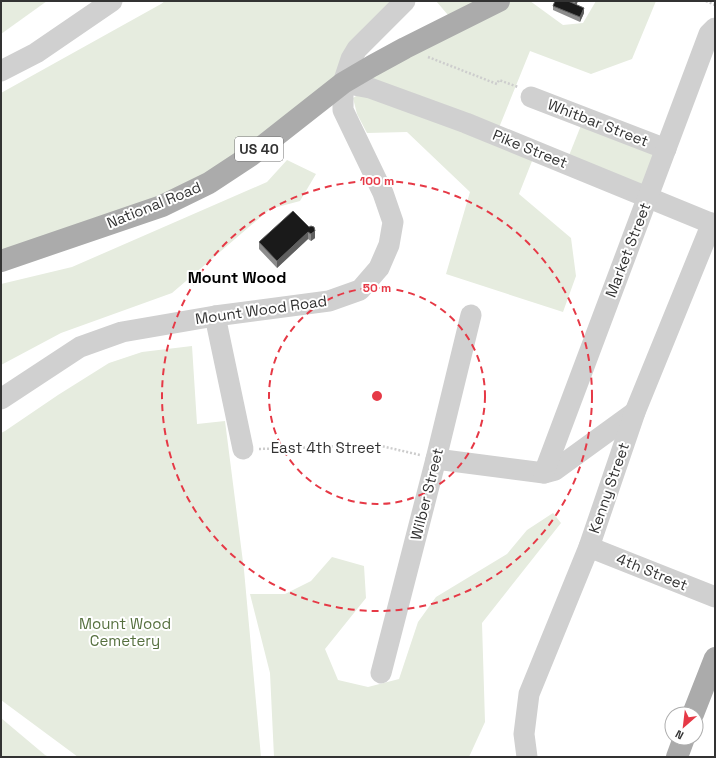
<svg xmlns="http://www.w3.org/2000/svg" width="716" height="758" viewBox="0 0 716 758" font-family="'Space Grotesk',sans-serif">
  <style>
    .green { fill: #e6ecdf }
    .lines { fill: none; stroke-linecap: round; stroke-linejoin: round }
    .path { stroke: #cdcdcd; stroke-width: 2.5; stroke-dasharray: 2 2; stroke-linecap: butt }
    .minor { stroke: #d0d0d0; stroke-width: 21 }
    .major { stroke: #ababab; stroke-width: 22 }
    .wall { fill: #8c8c8c }
    .shaded-wall { fill: #5f5f5f }
    .building { fill: #1a1a1a; stroke: #5f5f5f }
    .ring { fill: none; stroke: #e63946; stroke-width: 2; stroke-dasharray: 7 5 }
    .labels { text-anchor: middle; stroke-width: 4; stroke-linejoin: round; paint-order: stroke }
    .shield { fill: #fff; stroke: #707070; stroke-width: 1 }
    .shield-label { font-size: 14px; font-weight: bold; fill: #333 }
    .street-label { font-size: 15px; fill: #333; stroke: #fff }
    .park-label { font-size: 15px; fill: #56703f; stroke: #fff }
    .neighbourhood-label { font-size: 16px; font-weight: bold; fill: #000; stroke: #fff }
    .centre { fill: #e63946; stroke: #fff; stroke-width: 2 }
    .ring-label { font-size: 12px; text-anchor: middle; font-weight: bold; fill: #e63946; stroke: #fff; stroke-width: 4; stroke-linejoin: round; paint-order: stroke }
  </style>
  <rect width="100%" height="100%" fill="#fff"/>
  <g class="green">
    <polygon points="1,1 47,1 1,34"/>
    <polygon points="165,1 405,1 343,83 454,22 436,1 530,1 563,25 583,23 596,1 656,1 632,59 591,74 530,51 496,135 536,151 519,194 571,238 576,276 563,312 446,274 470,192 407,132 367,133 357,114 353,98 362,92 343,83 209,183 1,261 1,93 161,4"/>
    <polygon points="584,118 666,149 648,198 566,163"/>
    <polygon points="287,160 316,174 300,201 270,209 172,293 61,333 1,365 1,284 72,267 267,182"/>
    <polygon points="192,346 197,424 225,421 244,570 261,757 78,757 1,700 1,433 5,431 58,395 109,363 142,352"/>
    <polygon points="553,513 561,523 482,623 485,722 469,757 274,757 270,673 250,594 285,594 311,581 332,557 364,566 366,598 325,649 338,680 368,687 399,679 418,622 436,597 507,554 527,530"/>
    <polygon points="1,718 45,755 49,757 1,757"/>
  </g>
  <g class="lines">
    <g class="path">
      <polyline points="706,1 715,5"/>
      <polyline points="428,57 497,84 499,80 518,87"/>
      <polyline points="259,449 377,445 420,455"/>
    </g>
    <g class="minor">
      <polyline points="1,71 36,53 112,1"/>
      <polyline points="343,83 370,88 466,123 715,225"/>
      <polyline points="531,97 666,149"/>
      <polyline points="215,316 243,449"/>
      <polyline points="1,399 80,347 122,332 215,316 329,301 360,290 379,268 389,245 393,222 383,193 343,110 343,83 351,59 357,49 405,1"/>
      <polyline points="436,459 544,473 555,470 635,412"/>
      <polyline points="544,473 709,34 715,28"/>
      <polyline points="589,547 715,597"/>
      <polyline points="381,673 436,459 471,315"/>
      <polyline points="527,757 524,734 529,694 589,547 635,412 712,223"/>
    </g>
    <g class="major">
      <polyline points="1,261 162,206 209,183 250,156 343,83 372,66 405,48 499,1"/>
      <polyline points="693,714 715,658"/>
      <polyline points="677,757 684,738"/>
    </g>
  </g>
  <g class="wall">
    <polygon points="555,1 578,1 576,5 584,13 580,22 553,10 553,6"/>
    <polygon points="293,211 315,238 311,241 308,239 277,268 259,249 259,242"/>
  </g>
  <g class="shaded-wall">
    <polygon points="576,1 578,1 575,8 575,3"/>
    <polygon points="584,8 584,13 580,22 580,17"/>
    <polygon points="315,231 315,238 311,241 311,234"/>
    <polygon points="308,232 308,239 277,268 277,261"/>
  </g>
  <g class="building">
    <polygon points="555,1 568,1 584,8 580,17 553,6"/>
    <polygon points="293,211 309,227 311,226 314,227 315,231 311,234 308,232 277,261 259,242"/>
  </g>
  <g class="ring">
    <circle cx="377" cy="396" r="108"/>
    <circle cx="377" cy="396" r="215"/>
  </g>
  <g class="labels">
    <rect class="shield" x="235" y="137" width="48" height="24" rx="3"/>
    <g class="shield-label">
      <text x="259" y="154">US 40</text>
    </g>
    <g class="street-label">
      <text transform="translate(598 123) rotate(21)" y="5">Whitbar Street</text>
      <text transform="translate(530 149) rotate(22)" y="5">Pike Street</text>
      <text transform="translate(154 205) rotate(-22)" y="5">National Road</text>
      <text transform="translate(628 250) rotate(-69)" y="5">Market Street</text>
      <text transform="translate(261 310) rotate(-8)" y="5">Mount Wood Road</text>
      <text x="326" y="453">East 4th Street</text>
      <text transform="translate(609 488) rotate(-71)" y="5">Kenny Street</text>
      <text transform="translate(427 494) rotate(-76)" y="5">Wilber Street</text>
      <text transform="translate(652 572) rotate(22)" y="5">4th Street</text>
    </g>
    <g class="park-label">
      <text x="125" y="629">Mount Wood<tspan x="125" dy="17">Cemetery</tspan></text>
    </g>
    <g class="neighbourhood-label">
      <text x="237" y="283">Mount Wood</text>
    </g>
  </g>
  <circle cx="377" cy="396" r="6" class="centre"/>
  <g class="ring-label">
    <text x="377" y="185">100 m</text>
    <text x="377" y="292">50 m</text>
  </g>
  <rect width="716" height="758" fill="none" stroke="#333333" stroke-width="4"/>
  <g transform="translate(684 726) rotate(208)"><circle r="19" fill="#ffffff" stroke="#adadad"/>
  <path d="M0-3L7 15L0 10L-7 15Z" fill="#e63946"/>
  <text y="-6" font-size="11" font-weight="bold" text-anchor="middle" fill="#333333">N</text>
  </g>
</svg>
